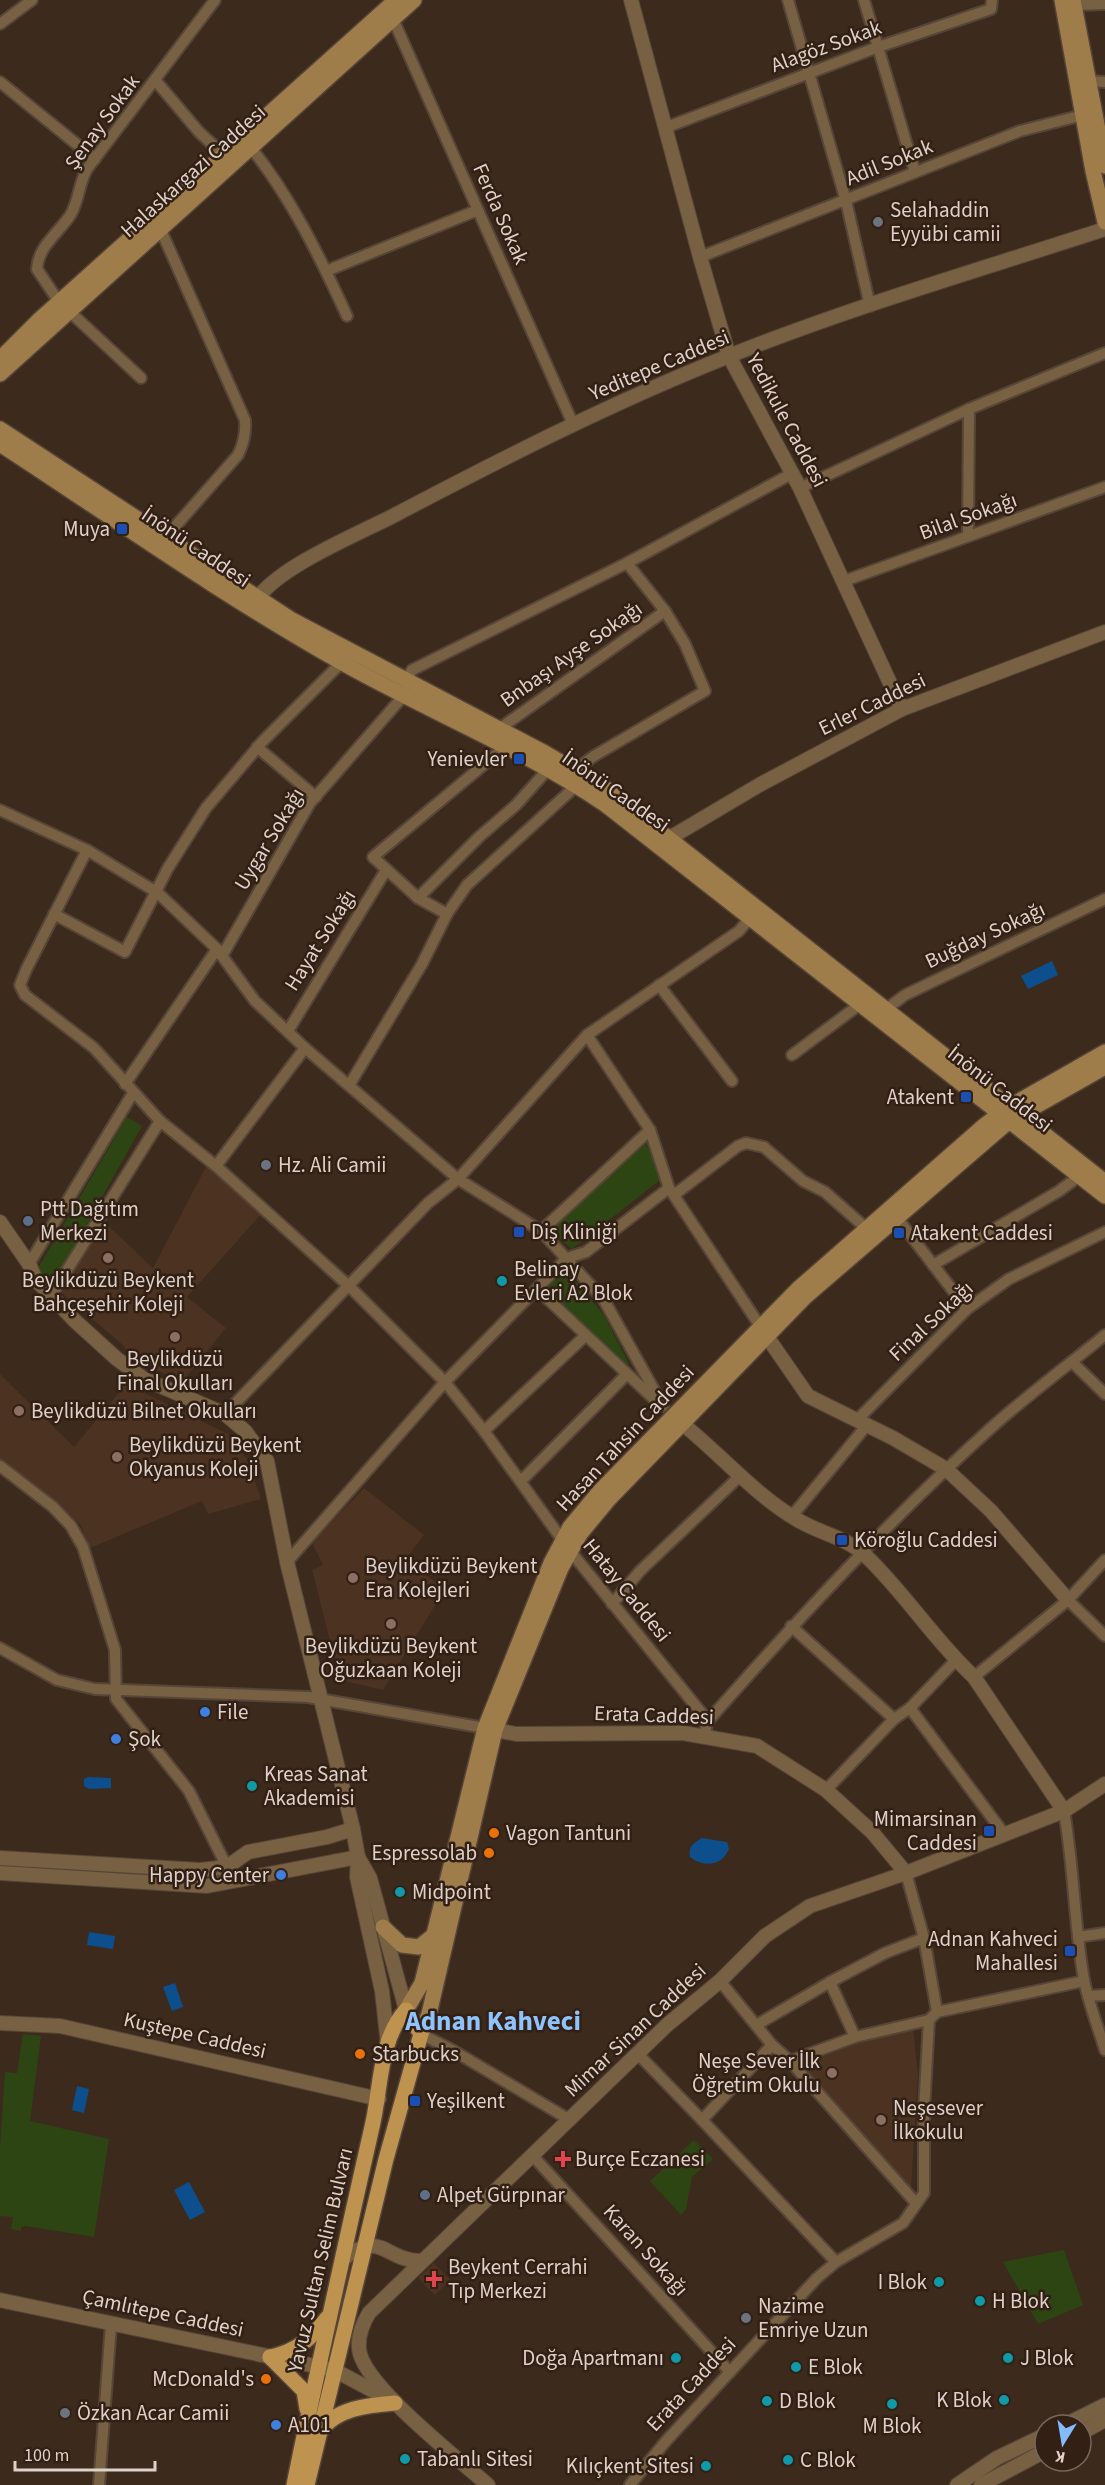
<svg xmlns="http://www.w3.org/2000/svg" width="1105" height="2485" viewBox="0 0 1105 2485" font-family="'Source Sans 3',sans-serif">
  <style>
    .built { fill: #4b3221 }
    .green { fill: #2d4512 }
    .water { fill: #0d4f8c }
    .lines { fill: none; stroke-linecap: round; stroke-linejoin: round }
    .minor-casing { stroke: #564539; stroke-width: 14 }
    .tertiary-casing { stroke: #564539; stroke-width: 16 }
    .secondary-casing { stroke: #564539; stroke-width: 18 }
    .primary-casing { stroke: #564539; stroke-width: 18 }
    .minor { stroke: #776142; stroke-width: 10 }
    .tertiary { stroke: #776142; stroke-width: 14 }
    .secondary { stroke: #9f7d4a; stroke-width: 15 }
    .primary { stroke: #be924f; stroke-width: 15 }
    .worship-dot { fill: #6b7280; stroke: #322014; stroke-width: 2 }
    .transit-dot { fill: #1a4fb4; stroke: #322014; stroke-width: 2 }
    .service-dot { fill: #5c6f8a; stroke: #322014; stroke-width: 2 }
    .education-dot { fill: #8d6e63; stroke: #322014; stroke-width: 2 }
    .culture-dot { fill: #0f9aa8; stroke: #322014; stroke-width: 2 }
    .shop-dot { fill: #3f7fe0; stroke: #322014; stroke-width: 2 }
    .food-dot { fill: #e8710a; stroke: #322014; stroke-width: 2 }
    .health-dot { fill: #e0444e; stroke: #322014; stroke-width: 2 }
    .labels { text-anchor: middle; stroke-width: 5; stroke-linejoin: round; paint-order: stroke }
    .street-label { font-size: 21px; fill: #ded1ca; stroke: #322014 }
    .poi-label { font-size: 21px; fill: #ded1ca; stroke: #322014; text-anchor: start }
    .district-label { font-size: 27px; font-weight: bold; fill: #8fc3fd; stroke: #322014 }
  </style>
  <rect width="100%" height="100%" fill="#3c2a1d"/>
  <g class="built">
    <polygon points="209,1161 265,1210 187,1297 226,1328 183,1381 145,1366 130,1356 124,1346 56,1288 100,1218 153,1268"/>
    <polygon points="0,1374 74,1447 126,1384 228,1434 248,1461 261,1499 208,1514 202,1501 90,1548 80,1524 42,1490 38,1496 0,1468"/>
    <polygon points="364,1488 424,1535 405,1560 445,1589 383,1690 340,1680 312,1570 323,1565 313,1545 314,1541"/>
    <polygon points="913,2028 918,2075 911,2188 799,2065 863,2041"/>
    <polygon points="434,2263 450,2280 435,2295 418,2278"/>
  </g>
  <g class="green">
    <polygon points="127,1117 142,1126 52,1286 37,1270"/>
    <polygon points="646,1144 664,1177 572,1249 548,1229"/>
    <polygon points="567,1271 604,1315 629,1364 625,1368 544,1290"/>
    <polygon points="23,2034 41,2036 30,2121 109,2139 94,2237 26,2226 21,2227 21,2231 11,2229 13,2217 0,2216 0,2148 5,2072 17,2073"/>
    <polygon points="694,2140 713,2159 692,2177 686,2209 681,2215 650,2181"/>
    <polygon points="1064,2250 1083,2305 1038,2324 1003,2262"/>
  </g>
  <g class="water">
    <polygon points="1052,961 1058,975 1028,989 1021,976"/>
    <polygon points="88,1777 111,1778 111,1788 89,1789 84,1786 84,1779"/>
    <path d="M702,1838L727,1842L729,1849C722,1866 704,1868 690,1857C688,1846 694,1843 702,1838Z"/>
    <polygon points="89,1932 115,1936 113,1949 87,1945"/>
    <polygon points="175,1983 183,2007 172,2011 163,1987"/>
    <polygon points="77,2086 89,2089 84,2113 72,2110"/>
    <polygon points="189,2182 205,2212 190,2220 174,2190"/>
  </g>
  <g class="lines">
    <defs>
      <g id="minor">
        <polyline points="788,0 846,201 870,306"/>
        <polyline points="864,0 915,172"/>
        <polyline points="1075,5 1105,4"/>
        <polyline points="393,19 573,424"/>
        <polyline points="0,24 32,0"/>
        <polyline points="156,81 199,132 224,155"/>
        <polyline points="1090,81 1105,82"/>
        <polyline points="0,82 95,159"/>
        <polyline points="667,127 878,47 991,9 992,0"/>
        <path d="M247,143C289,193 320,257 347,316"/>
        <path d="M160,228L245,420C246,433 244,443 238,455L165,538"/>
        <polyline points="700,257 1020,131 1087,114"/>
        <polyline points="326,271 478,210"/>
        <path d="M59,302L37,269C38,246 59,233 71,214C79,200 79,183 87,169L215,0"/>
        <polyline points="68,310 141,378"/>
        <polyline points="800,488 969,409 1105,353"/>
        <polyline points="968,536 969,409"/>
        <polyline points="844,581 1105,487"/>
        <polyline points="406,681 412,670 627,563 793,473"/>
        <polyline points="499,729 665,611"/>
        <polyline points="257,747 316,797"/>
        <polyline points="575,770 594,756 705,691 685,644 665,611 627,563"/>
        <polyline points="0,810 87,850 158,893 217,949 255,1001 305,1048 458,1179 541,1231 604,1300 663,1406"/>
        <polyline points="87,850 26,970 20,985 25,995 94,1048 160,1121 216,1166 350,1287 445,1382 484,1431 571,1552 708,1721 704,1735"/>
        <polyline points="418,898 479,837 516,805 549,768"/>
        <polyline points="54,914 125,952 168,868 206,808 263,741 346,658"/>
        <polyline points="447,914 467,885 577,785"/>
        <polyline points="222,956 310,803 405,694"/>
        <polyline points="659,985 732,1081"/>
        <polyline points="885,1010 905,995 1105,899"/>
        <polyline points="288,1031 386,870"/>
        <polyline points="587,1035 650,1130 669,1188 760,1326"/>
        <polyline points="792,1055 859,1005"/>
        <polyline points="125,1084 217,949"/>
        <polyline points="350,1084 422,964 447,914 418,898 373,857 505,747"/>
        <polyline points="216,1166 305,1048"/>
        <polyline points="674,1195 738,1146 746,1143 764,1147 803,1181 825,1192 867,1229"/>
        <polyline points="898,1219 967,1309"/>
        <polyline points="541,1231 650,1130"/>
        <polyline points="567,1258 586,1252 669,1188"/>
        <polyline points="29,1264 133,1093"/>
        <polyline points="933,1265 1059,1191 1078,1177"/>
        <polyline points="537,1289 655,1400"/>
        <polyline points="51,1296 160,1121"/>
        <polyline points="1072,1362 1105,1394"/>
        <polyline points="225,1414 428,1203 458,1179 587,1035 739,931 749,919"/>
        <polyline points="857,1420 967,1309 1009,1279 1105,1232"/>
        <polyline points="484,1431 585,1336"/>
        <polyline points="0,1466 53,1507 71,1526 83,1547 115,1650 116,1699 189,1791 227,1867"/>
        <polyline points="521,1481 626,1375"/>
        <polyline points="792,1516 867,1425"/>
        <polyline points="287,1562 445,1382 567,1258"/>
        <polyline points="1068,1600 1105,1636"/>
        <polyline points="612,1604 640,1571 741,1475"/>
        <polyline points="791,1626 894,1719"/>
        <polyline points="0,1648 57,1680 95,1689 308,1697 485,1728"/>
        <polyline points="974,1677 1068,1600 1105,1560"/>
        <polyline points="910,1708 1005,1835"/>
        <path d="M708,1721C798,1619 891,1518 992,1427C1028,1395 1067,1366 1105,1335"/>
        <polyline points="826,1790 894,1719 910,1708 956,1660"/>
        <path d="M1064,1811C1074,1867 1074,1924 1084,1980C1089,2004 1098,2027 1105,2050"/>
        <polyline points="906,1873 924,1938 937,2012"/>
        <polyline points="1078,1937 1105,1933"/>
        <polyline points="720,1981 772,2045 790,2061 855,2037 929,2020 937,2012 1084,1981"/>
        <polyline points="830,1982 885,1953 924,1938"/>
        <polyline points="1088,1996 1105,1995"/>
        <polyline points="758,2024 830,1982 855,2037"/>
        <polyline points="421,2034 454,2051 570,2120"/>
        <polyline points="638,2054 702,2120 772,2045"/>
        <polyline points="790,2061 916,2203"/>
        <polyline points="702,2120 836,2262"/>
        <polyline points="532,2155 730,2372"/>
        <polyline points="99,2485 111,2324"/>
        <polyline points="630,2485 666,2441 817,2278 836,2262 903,2223 924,2193 924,2111 929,2020"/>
      </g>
      <g id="tertiary">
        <polyline points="631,0 700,257 729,356 800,488 902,709"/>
        <path d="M257,599C279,567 355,535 391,517C501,459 613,402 729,356C851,307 979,270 1105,229"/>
        <polyline points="668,839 761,784 902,709 1105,632"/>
        <polyline points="0,1222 29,1264 36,1280 74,1320 117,1359 144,1379 225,1414 245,1431 267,1461 287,1562 353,1829 358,1857 357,1877 382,1991 388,2045"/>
        <polyline points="761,1328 808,1396 893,1438 946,1469 991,1511 1068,1600"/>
        <path d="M674,1417C716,1449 751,1492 796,1519C818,1533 846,1537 865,1555C905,1593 934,1640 974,1677L1064,1811"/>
        <polyline points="485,1728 516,1734 683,1733 757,1746 826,1790 872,1832 906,1873"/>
        <polyline points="0,1858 200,1870 227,1867 248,1852 327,1837 353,1829"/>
        <polyline points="359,1859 370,1878 406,2010"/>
        <polyline points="0,1873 207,1886 358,1857"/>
        <polyline points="0,2023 60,2026 379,2099"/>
        <path d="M343,2259C382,2229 384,2260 420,2261"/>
        <polyline points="0,2300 334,2370 383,2396"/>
        <polyline points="1065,2425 1105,2405"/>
        <polyline points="1081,2433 1105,2420"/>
        <path d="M488,2485C461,2461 360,2383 359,2348C358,2336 363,2323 369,2313L667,2025L720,1981L765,1936L810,1906L906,1873L1064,1811L1105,1784"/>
        <polyline points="957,2485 997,2458 1045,2435"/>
        <polyline points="981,2485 1045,2451"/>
      </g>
      <g id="secondary">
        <polyline points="1062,0 1093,171 1105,222"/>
        <polyline points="1073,0 1105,166"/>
        <polyline points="0,359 39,320 396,0"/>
        <polyline points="0,374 414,0"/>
        <polyline points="0,429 292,620 545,753 606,789 1105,1182"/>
        <path d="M0,444C112,517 222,595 339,661C427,711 522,748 606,805L1105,1196"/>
        <polyline points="383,1927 402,1945 419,1947 434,1935"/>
        <polyline points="406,2010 422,1983 485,1728 551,1563 570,1527 600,1491 798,1289 985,1125 1009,1107 1105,1052"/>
        <polyline points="421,2034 429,2014 495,1730 561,1568 580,1534 609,1499 805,1297 1008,1122 1105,1067"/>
      </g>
      <g id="primary">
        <path d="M270,2357C296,2352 312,2338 327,2318"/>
        <polyline points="270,2357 304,2391 307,2409"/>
        <path d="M320,2432C335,2408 369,2405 395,2403"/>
        <path d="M294,2485C318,2365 345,2246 372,2127C381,2090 379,2039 406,2010L421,2034L386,2159L307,2485"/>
      </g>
    </defs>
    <use href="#minor" class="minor-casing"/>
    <use href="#tertiary" class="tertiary-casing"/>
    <use href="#secondary" class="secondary-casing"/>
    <use href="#primary" class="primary-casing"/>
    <use href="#minor" class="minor"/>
    <use href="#tertiary" class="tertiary"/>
    <use href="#secondary" class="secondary"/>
    <use href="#primary" class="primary"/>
  </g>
  <g class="worship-dot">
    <circle cx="878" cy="222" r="6"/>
    <circle cx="266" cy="1165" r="6"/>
    <circle cx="746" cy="2318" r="6"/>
    <circle cx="65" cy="2413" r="6"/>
  </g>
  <g class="transit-dot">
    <rect x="116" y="523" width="12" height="12" rx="3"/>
    <rect x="513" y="753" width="12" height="12" rx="3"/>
    <rect x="960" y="1091" width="12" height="12" rx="3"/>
    <rect x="513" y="1226" width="12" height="12" rx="3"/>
    <rect x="893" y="1227" width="12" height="12" rx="3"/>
    <rect x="836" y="1534" width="12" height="12" rx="3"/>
    <rect x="983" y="1825" width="12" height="12" rx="3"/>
    <rect x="1064" y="1945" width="12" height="12" rx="3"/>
    <rect x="409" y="2095" width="12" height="12" rx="3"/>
  </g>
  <g class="service-dot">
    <circle cx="28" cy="1221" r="6"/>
    <circle cx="425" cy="2195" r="6"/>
  </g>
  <g class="education-dot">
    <circle cx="108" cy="1258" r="6"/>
    <circle cx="175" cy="1337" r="6"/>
    <circle cx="19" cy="1411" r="6"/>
    <circle cx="117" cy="1457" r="6"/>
    <circle cx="353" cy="1578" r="6"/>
    <circle cx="391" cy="1624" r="6"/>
    <circle cx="832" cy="2073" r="6"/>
    <circle cx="881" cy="2120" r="6"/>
  </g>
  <g class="culture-dot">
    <circle cx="502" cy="1281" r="6"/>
    <circle cx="252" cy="1786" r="6"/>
    <circle cx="400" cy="1892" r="6"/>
    <circle cx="939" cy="2282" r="6"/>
    <circle cx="980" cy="2301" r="6"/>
    <circle cx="676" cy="2358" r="6"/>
    <circle cx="1008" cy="2358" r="6"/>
    <circle cx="796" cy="2367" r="6"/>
    <circle cx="1004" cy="2400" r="6"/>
    <circle cx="767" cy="2401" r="6"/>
    <circle cx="892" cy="2404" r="6"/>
    <circle cx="405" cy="2459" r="6"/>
    <circle cx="788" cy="2460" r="6"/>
    <circle cx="706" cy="2466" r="6"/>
  </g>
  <g class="shop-dot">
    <circle cx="205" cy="1712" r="6"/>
    <circle cx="116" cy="1739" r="6"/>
    <circle cx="281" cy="1875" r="6"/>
    <circle cx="276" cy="2425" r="6"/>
  </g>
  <g class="food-dot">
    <circle cx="494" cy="1833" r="6"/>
    <circle cx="489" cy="1853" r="6"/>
    <circle cx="360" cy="2054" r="6"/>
    <circle cx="266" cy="2379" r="6"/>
  </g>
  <g class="health-dot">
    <path d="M560 2150h6v6h6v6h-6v6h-6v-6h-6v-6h6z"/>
    <path d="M431 2270h6v6h6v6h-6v6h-6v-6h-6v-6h6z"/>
  </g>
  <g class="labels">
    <g class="street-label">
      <text transform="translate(826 46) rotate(-20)" y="7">Alagöz Sokak</text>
      <text transform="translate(102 122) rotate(-54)" y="7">Şenay Sokak</text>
      <text transform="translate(889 162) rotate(-22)" y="7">Adil Sokak</text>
      <text transform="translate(193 171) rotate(-42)" y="7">Halaskargazi Caddesi</text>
      <text transform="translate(501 214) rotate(66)" y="7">Ferda Sokak</text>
      <text transform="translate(659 365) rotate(-23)" y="7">Yeditepe Caddesi</text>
      <text transform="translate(787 420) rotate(62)" y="7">Yedikule Caddesi</text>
      <text transform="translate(968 516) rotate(-20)" y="7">Bilal Sokağı</text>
      <text transform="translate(196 547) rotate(34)" y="7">İnönü Caddesi</text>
      <text transform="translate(571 654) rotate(-35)" y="7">Bnbaşı Ayşe Sokağı</text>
      <text transform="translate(872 704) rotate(-26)" y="7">Erler Caddesi</text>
      <text transform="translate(616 791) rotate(35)" y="7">İnönü Caddesi</text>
      <text transform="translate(269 839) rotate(-59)" y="7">Uygar Sokağı</text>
      <text transform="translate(985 935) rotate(-25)" y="7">Buğday Sokağı</text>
      <text transform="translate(320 940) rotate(-58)" y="7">Hayat Sokağı</text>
      <text transform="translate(1000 1089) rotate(38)" y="7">İnönü Caddesi</text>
      <text transform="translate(931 1321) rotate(-43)" y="7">Final Sokağı</text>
      <text transform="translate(625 1438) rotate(-47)" y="7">Hasan Tahsin Caddesi</text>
      <text transform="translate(627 1590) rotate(51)" y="7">Hatay Caddesi</text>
      <text transform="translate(654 1715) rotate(2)" y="7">Erata Caddesi</text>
      <text transform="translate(635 2030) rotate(-43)" y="7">Mimar Sinan Caddesi</text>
      <text transform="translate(195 2035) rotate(13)" y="7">Kuştepe Caddesi</text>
      <text transform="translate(646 2250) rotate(48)" y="7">Karan Sokağı</text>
      <text transform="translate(320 2260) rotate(-77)" y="7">Yavuz Sultan Selim Bulvarı</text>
      <text transform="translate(163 2313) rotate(12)" y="7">Çamlıtepe Caddesi</text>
      <text transform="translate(691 2384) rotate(-47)" y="7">Erata Caddesi</text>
    </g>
    <g class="poi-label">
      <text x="890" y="217">Selahaddin<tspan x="890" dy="24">Eyyübi camii</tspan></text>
      <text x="110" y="536" text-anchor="end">Muya</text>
      <text x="507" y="766" text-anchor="end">Yenievler</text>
      <text x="954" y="1104" text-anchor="end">Atakent</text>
      <text x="278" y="1172">Hz. Ali Camii</text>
      <text x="40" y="1216">Ptt Dağıtım<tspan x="40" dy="24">Merkezi</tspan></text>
      <text x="531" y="1239">Diş Kliniği</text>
      <text x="911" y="1240">Atakent Caddesi</text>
      <text x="514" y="1276">Belinay<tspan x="514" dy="24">Evleri A2 Blok</tspan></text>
      <text x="108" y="1287" text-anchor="middle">Beylikdüzü Beykent<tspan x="108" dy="24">Bahçeşehir Koleji</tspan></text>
      <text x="175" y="1366" text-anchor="middle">Beylikdüzü<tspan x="175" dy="24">Final Okulları</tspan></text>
      <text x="31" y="1418">Beylikdüzü Bilnet Okulları</text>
      <text x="129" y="1452">Beylikdüzü Beykent<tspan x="129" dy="24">Okyanus Koleji</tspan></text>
      <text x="854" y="1547">Köroğlu Caddesi</text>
      <text x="365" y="1573">Beylikdüzü Beykent<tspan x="365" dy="24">Era Kolejleri</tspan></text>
      <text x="391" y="1653" text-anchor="middle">Beylikdüzü Beykent<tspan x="391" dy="24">Oğuzkaan Koleji</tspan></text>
      <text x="217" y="1719">File</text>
      <text x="128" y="1746">Şok</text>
      <text x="264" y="1781">Kreas Sanat<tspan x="264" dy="24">Akademisi</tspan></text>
      <text x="977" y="1826" text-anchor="end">Mimarsinan<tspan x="977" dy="24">Caddesi</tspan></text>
      <text x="506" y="1840">Vagon Tantuni</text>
      <text x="477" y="1860" text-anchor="end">Espressolab</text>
      <text x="269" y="1882" text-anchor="end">Happy Center</text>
      <text x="412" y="1899">Midpoint</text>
      <text x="1058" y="1946" text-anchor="end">Adnan Kahveci<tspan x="1058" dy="24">Mahallesi</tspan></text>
      <text x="372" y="2061">Starbucks</text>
      <text x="820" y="2068" text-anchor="end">Neşe Sever İlk<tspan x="820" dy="24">Öğretim Okulu</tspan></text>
      <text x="427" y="2108">Yeşilkent</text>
      <text x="893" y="2115">Neşesever<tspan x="893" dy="24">İlkokulu</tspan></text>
      <text x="575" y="2166">Burçe Eczanesi</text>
      <text x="437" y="2202">Alpet Gürpınar</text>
      <text x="448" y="2274">Beykent Cerrahi<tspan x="448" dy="24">Tıp Merkezi</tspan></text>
      <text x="927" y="2289" text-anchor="end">I Blok</text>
      <text x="992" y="2308">H Blok</text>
      <text x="758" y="2313">Nazime<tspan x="758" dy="24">Emriye Uzun</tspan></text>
      <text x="664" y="2365" text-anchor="end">Doğa Apartmanı</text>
      <text x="1020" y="2365">J Blok</text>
      <text x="808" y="2374">E Blok</text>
      <text x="254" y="2386" text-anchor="end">McDonald's</text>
      <text x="992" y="2407" text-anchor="end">K Blok</text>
      <text x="779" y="2408">D Blok</text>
      <text x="77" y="2420">Özkan Acar Camii</text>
      <text x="288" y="2432">A101</text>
      <text x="892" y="2433" text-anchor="middle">M Blok</text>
      <text x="417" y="2466">Tabanlı Sitesi</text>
      <text x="800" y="2467">C Blok</text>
      <text x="694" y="2473" text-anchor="end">Kılıçkent Sitesi</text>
    </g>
    <g class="district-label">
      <text x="493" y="2030">Adnan Kahveci</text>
    </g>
  </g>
  <g transform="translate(1063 2443) rotate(191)"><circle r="28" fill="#322014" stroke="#77675d" stroke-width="1.5"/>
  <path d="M0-4.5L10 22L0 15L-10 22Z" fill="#84bcfb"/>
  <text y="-9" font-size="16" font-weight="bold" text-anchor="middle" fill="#ded1ca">K</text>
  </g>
  <path d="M15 2461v9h140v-9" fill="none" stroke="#ded1ca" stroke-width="3"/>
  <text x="24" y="2461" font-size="18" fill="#ded1ca" stroke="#322014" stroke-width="4.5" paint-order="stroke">100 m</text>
</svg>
